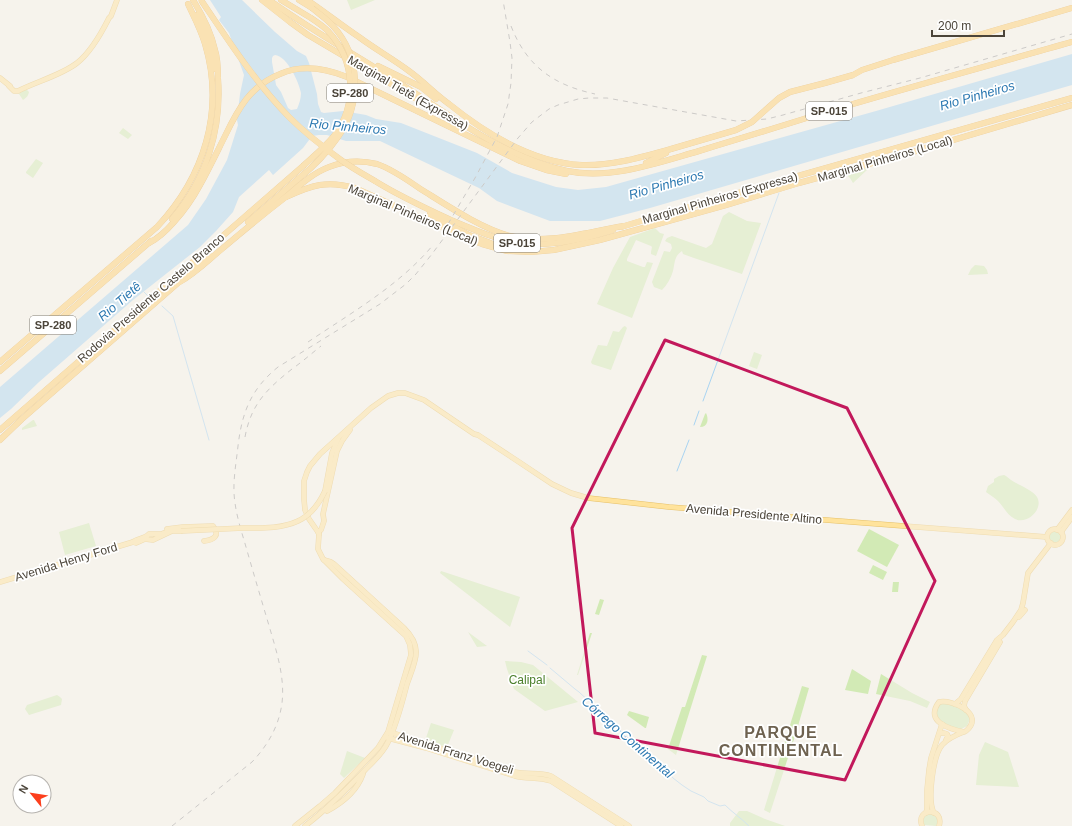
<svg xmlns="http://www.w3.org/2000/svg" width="1072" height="826" viewBox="0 0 1072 826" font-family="Arial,sans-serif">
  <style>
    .green { fill: #d2eab5 }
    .water { fill: #a9d4f2; fill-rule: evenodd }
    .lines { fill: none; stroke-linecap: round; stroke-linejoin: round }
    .stream { stroke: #a9d4f2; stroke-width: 1 }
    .major-casing { stroke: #e6c16a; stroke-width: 5.5 }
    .highway-casing { stroke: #e0a43c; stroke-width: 6 }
    .major { stroke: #ffe39c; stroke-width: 4.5 }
    .highway { stroke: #ffcf6e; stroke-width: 5.5 }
    .rail { stroke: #9a9a9a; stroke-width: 1; stroke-dasharray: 5 5; stroke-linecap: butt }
    .major-bridge-casing { stroke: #e6c16a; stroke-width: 5.5; stroke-linecap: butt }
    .highway-bridge-casing { stroke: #e0a43c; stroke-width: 6; stroke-linecap: butt }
    .major-bridge { stroke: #ffe39c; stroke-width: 4.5 }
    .highway-bridge { stroke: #ffcf6e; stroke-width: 5.5 }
    .marked { fill: none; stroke: #c2185b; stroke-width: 3; stroke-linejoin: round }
    .labels { text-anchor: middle; stroke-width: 3.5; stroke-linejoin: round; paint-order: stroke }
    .shield { fill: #fff; stroke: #817c74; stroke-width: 1 }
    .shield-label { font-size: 11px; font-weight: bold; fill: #4b4439 }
    .street-label { font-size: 12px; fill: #4b4439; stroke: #fff }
    .park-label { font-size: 12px; fill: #4a7f2a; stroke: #fff }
    .water-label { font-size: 13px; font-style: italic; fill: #2e7ab2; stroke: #fff }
    .district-label { font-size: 16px; font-weight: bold; letter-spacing: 1px; fill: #6e6250; stroke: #fff }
  </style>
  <rect width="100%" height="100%" fill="#f6f3ec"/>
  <g class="green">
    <polygon points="347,0 375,0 351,10"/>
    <path d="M26,89L29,92C28,96 27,97 23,100L19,94L21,91Z"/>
    <polygon points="123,128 132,135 128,139 119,133"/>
    <polygon points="36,159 43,163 33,178 26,173 26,172"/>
    <polygon points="866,167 867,170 853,183 850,178 845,173"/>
    <path d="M729,212L747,221L761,223L742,274L694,258L683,254L682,251C674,256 675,263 673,271C671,278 667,285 662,290L654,287L652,282L664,251L670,252L672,248L671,244L665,241L667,238L672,236L706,248L712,244L723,216Z"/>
    <polygon points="655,228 660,233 664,234 656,256 651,254 651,252 652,247 651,246 636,240 627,259 627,261 643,267 645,267 647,262 653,263 632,318 597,304 613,268 630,237"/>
    <polygon points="975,265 984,266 987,270 988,274 968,275 971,269"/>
    <polygon points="625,326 627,328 611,370 592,364 591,362 598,345 607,346 613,331 619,332 623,327"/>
    <polygon points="754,352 762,355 757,369 749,366"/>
    <path d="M706,413C709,419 708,427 700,427L705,414Z"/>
    <polygon points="33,420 34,420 37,426 22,430 22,428"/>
    <path d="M1004,475C1007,476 1008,478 1011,480C1018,485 1033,490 1037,497C1044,509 1027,525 1015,519C1007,515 1004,507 998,501C995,498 990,495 986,492L988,486L994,482V479L999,476Z"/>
    <polygon points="89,523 96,546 65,555 59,532"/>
    <polygon points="869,529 899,545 887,567 857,551"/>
    <circle cx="1055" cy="537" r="5.5"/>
    <polygon points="873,565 887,572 883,580 869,573"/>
    <polygon points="441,571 520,597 510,627 440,573"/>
    <polygon points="893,582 899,582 898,592 892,592"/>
    <polygon points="600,599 604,600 599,615 595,614"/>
    <polygon points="468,632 487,646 477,647"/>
    <polygon points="590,633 592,633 578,675 577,675"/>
    <polygon points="702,655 707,656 676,755 668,749 682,707 685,707"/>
    <polygon points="505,661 521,662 533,665 578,702 545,711 514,689 507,669"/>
    <polygon points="852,669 871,681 868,694 845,690"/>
    <polygon points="881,674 912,693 930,702 927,708 910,701 876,694"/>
    <polygon points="802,686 809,688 796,733 770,813 764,810"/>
    <polygon points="57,695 60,697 62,699 61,705 29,715 25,709 27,705"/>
    <polygon points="940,704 950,704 966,711 969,715 970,719 967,726 961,729 950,727 939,720 935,711"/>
    <polygon points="629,711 649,717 646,728 645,728 627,715"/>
    <polygon points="431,723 454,730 447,747 425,741"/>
    <polygon points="985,742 1008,752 1019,787 976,785 979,755"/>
    <polygon points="347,751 365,758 344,778 340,774"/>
    <polygon points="739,811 747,811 765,819 785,826 730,826 730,823"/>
    <path d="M930,813C937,815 940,819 936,826L924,825C922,819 924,816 930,813Z"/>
  </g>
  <path class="water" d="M210,0H242L275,32L297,51L306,56L309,63L317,94L318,104L321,112L324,113L343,111L366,115L376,119L401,123L477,153L512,173L556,187L578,190L606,187L876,111L1072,54V85L650,208L600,221H550L497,201L479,188L380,141H346L327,135H319L312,136L303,148L273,175L269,170L239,197L233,212L216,231L200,247L133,300L39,382L11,409L0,418V387L188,225L206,199L227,160L238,125L237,120L240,94L244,75L229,33L219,20L221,17ZM275,55C287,56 299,82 301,93C301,99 299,104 297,109L291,110L288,108L281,92L276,85L272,62V58L273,56Z"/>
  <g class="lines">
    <g class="stream">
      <polyline points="144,292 148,296"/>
      <polyline points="162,306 173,316 209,440"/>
      <polyline points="703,401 779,193"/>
      <polyline points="694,425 699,411"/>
      <polyline points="677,471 689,440"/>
      <polyline points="337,570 367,598"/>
      <polyline points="528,651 547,665"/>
      <path d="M550,668L575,689L579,692L592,704L596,711L609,723L620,730L623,735L628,738L641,750L651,755L663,770L667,771L673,778L682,785L691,791L704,797L708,801L720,806L725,805C733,813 741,818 749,826"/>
    </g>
    <defs>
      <g id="major">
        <polyline points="0,78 10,86"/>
        <path d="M9,86L14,91H18C35,82 62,75 77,63C91,52 101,34 109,18L111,16L117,0"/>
        <polyline points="325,491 332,453 338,439"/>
        <path d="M167,529L183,527L213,526C221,536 213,540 204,541"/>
        <circle cx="1055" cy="537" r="8"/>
        <polyline points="1057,530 1072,510"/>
        <path d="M172,531L153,540L145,539L136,543L133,542C137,538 145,539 149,534H161L169,531H181"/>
        <polyline points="318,532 309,519 305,510 304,499 304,481 307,472 310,466 320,454 371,408 388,396 398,393 405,393 424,400 474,434 478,435 519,462 552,484 571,493 588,498 669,507 784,516 800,518 1047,537"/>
        <polyline points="1061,532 1072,517"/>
        <polyline points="319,534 318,532 321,530 324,521 323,514 337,451 342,441 350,430"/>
        <polyline points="0,582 133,542"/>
        <polyline points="1019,617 1025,610"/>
        <polyline points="955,704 961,699 997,640 1003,635 1013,622 1021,610 1023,603 1028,573 1051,543"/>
        <polyline points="966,710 964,706 965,701 1000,642"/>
        <path d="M390,732L514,772C527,775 539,772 551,776L629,826"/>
        <polyline points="940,733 944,733 947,734 948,736 946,740"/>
        <path d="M388,738L426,748L515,776C527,779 539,777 551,781L621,826"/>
        <path d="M327,811C342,803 357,791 363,774"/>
        <polyline points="926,813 927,809 927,790 929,770 931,758 942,724"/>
        <path d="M934,813C927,800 933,756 942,745C948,738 958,734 966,731C986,714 952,699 939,702C924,722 950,729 964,732"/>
        <polyline points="295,826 320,806 335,793 378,748 388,732 411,655 410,645 406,636 343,579 323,559 318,549 319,534"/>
        <path d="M305,826C327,809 346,790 365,770C374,761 383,753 388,742C397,724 402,703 407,684C415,661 424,648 404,628L334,564L331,562L324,560"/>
        <path d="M922,826C915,807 945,807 939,826"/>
      </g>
      <g id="highway">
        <polyline points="262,0 290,22 308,35 435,110"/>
        <path d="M269,0C310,29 355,55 398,82C451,116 504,157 567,171C611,180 657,163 699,151C742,138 785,125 829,111C909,87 991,65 1072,42"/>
        <polyline points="281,0 311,18"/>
        <polyline points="299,0 312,8"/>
        <path d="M307,0C325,12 341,25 359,37C375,49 393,59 409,71C423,81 435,94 449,104C485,133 534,163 582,165C612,166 642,157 671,149"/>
        <path d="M197,15C207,31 212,51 214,69"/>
        <polyline points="378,66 421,87 436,99"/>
        <polyline points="853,75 862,70 893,60 1072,8"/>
        <polyline points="646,163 666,153"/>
        <path d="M375,181C399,196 425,208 451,220C477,231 503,243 532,244C560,245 587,238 613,230"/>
        <path d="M286,197C312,185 327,180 355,188L466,238L482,244L507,251L531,252L554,250L600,240L726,205L799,183L916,151L1072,105"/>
        <polyline points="702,207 732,198"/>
        <polyline points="430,214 467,234 493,244"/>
        <path d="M172,219C206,179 222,130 218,78C218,68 218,59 215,50C211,32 203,16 193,0"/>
        <polyline points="248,222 298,179"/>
        <polyline points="621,227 671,212 1072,98"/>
        <path d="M149,243C159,238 167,230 174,222C184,211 193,198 200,185C209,169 217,152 225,136C238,109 250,86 280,74C302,64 325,68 347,77L520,161L546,170L566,174"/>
        <polyline points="185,276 209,255"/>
        <path d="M0,362L157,227C204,177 225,111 205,44C201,30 194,17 188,4"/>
        <polyline points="0,371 151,241"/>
        <polyline points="0,430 303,166"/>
        <path d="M0,440L22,419L178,283C196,273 207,261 223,248C244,230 265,213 287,196C300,185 313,173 329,167C344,161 361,160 377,164C392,169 406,179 419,188C445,204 480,228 510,236C548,245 586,232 624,226"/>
      </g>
    </defs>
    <use href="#major" class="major-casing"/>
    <use href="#highway" class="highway-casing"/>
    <use href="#major" class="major"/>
    <use href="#highway" class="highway"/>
    <g class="rail">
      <path d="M511,26C527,67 554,85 595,94"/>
      <polyline points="448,224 475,178 497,137 508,104 511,83 512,58 510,42 503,0"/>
      <path d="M308,342C351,313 400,285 433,245"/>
      <path d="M245,437C251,404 267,389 292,369C302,362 311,354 321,346"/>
      <path d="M172,826L252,762C268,745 279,726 282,703C285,678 277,653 270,629C262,602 254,575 246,547C242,533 237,518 235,503C232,484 236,465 238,446C242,412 251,389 278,367L380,304L406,284L416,274L432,254L518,138L532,122L549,109L558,105L578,99L589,98H607L736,121L767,119L783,115L861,93L920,78L1072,34"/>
    </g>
    <defs>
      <path id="major-bridge" d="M181,531C202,530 222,529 243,528C261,528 281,529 298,521C311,515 319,504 325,491"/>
      <g id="highway-bridge">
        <path d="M201,0C228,40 255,82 289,117C305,133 323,147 341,160C352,168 363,174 375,181"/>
        <polyline points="671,149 736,130 752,122 779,98 790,92 825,83 853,75"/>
        <path d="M303,166C314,156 325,147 334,136C358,104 355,60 328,31C323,26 317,22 311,18"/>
        <path d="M298,179C313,167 327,153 338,137C362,103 361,57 333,26C327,19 319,14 312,8"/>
      </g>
    </defs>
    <use href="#major-bridge" class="major-bridge-casing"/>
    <use href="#highway-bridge" class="highway-bridge-casing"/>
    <use href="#major-bridge" class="major-bridge"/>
    <use href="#highway-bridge" class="highway-bridge"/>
  </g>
  <path d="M0 0H1072V826H0ZM665,340L847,408L935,581L845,780L595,733L572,528Z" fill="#f6f3ec" fill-opacity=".55" fill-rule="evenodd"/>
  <path class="marked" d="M665,340L847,408L935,581L845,780L595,733L572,528Z"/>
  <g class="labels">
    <g class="shield">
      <rect x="327" y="84" width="46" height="18" rx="3"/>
      <rect x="806" y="102" width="46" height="18" rx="3"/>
      <rect x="494" y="234" width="46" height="18" rx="3"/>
      <rect x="30" y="316" width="46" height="18" rx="3"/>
    </g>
    <g class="shield-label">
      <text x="350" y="97">SP-280</text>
      <text x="829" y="115">SP-015</text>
      <text x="517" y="247">SP-015</text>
      <text x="53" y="329">SP-280</text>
    </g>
    <g class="street-label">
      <text transform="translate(408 93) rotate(30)" y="4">Marginal Tietê (Expressa)</text>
      <text transform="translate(885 159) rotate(-16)" y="4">Marginal Pinheiros (Local)</text>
      <text transform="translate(720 198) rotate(-16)" y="4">Marginal Pinheiros (Expressa)</text>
      <text transform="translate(413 215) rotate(23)" y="4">Marginal Pinheiros (Local)</text>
      <text transform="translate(151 298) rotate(-41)" y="4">Rodovia Presidente Castelo Branco</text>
      <text transform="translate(754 514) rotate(5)" y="4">Avenida Presidente Altino</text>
      <text transform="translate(66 562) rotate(-17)" y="4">Avenida Henry Ford</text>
      <text transform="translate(456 753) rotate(17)" y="4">Avenida Franz Voegeli</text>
    </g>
    <g class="park-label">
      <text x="527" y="684">Calipal</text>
    </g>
    <g class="water-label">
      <text transform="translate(977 95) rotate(-16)" y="5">Rio Pinheiros</text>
      <text transform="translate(348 126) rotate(5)" y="5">Rio Pinheiros</text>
      <text transform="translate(666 184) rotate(-16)" y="5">Rio Pinheiros</text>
      <text transform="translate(119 301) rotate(-41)" y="5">Rio Tietê</text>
      <text transform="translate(628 737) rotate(41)" y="5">Córrego Continental</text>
    </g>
    <g class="district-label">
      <text x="781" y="738">PARQUE<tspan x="781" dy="18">CONTINENTAL</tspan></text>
    </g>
  </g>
  <g transform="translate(32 794) rotate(300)"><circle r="19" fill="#ffffff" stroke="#b7b4b0"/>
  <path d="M0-3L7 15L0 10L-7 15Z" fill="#fc3f1d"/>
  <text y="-6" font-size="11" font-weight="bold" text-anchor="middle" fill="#4b4439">N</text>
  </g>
  <path d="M932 30v6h72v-6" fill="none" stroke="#4b4439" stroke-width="2"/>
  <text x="938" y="30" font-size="12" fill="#4b4439" stroke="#ffffff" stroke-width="3" paint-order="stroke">200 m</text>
</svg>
